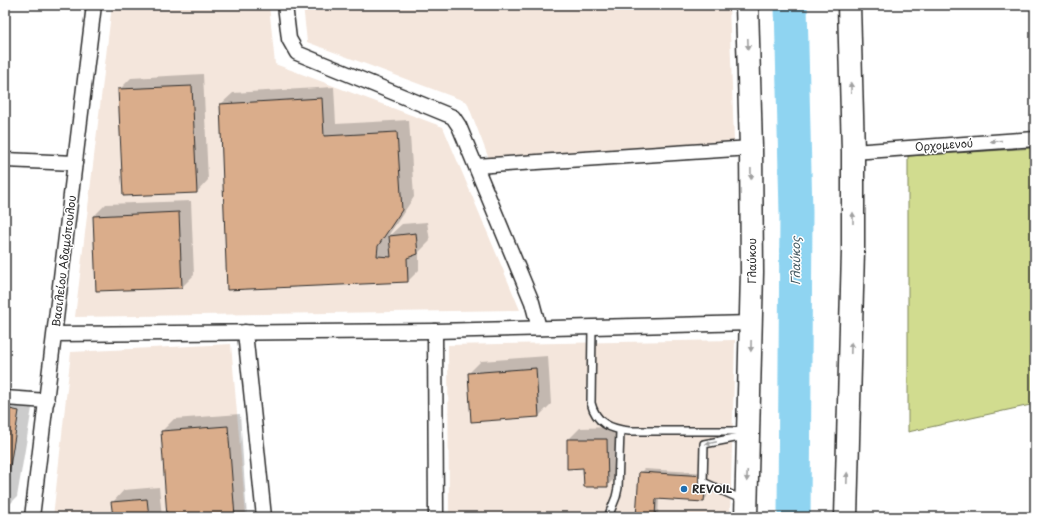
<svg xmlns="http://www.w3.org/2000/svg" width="1040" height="522" viewBox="0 0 1040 522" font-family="'Playpen Sans',sans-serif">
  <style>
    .built { fill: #f4e6dc }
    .green { fill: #d1dc8f; stroke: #7e845d }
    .shadow { fill: #0003 }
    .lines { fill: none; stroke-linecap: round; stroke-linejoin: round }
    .river { stroke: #8fd4f1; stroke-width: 33 }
    .building { fill: #daad8b; stroke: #2b2b2b }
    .lane-casing { stroke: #2b2b2b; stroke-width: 10 }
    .street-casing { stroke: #2b2b2b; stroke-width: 17 }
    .primary-casing { stroke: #2b2b2b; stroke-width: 25 }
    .lane { stroke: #fff; stroke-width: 7 }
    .street { stroke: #fff; stroke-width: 14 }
    .primary { stroke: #fff; stroke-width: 22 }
    .oneway { fill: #a0a0a0 }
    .poi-dot { fill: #1f6fb2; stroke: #fff; stroke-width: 1.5 }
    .labels { text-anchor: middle; stroke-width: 3; stroke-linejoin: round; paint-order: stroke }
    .street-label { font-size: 11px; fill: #2b2b2b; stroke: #fff }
    .poi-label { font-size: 11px; font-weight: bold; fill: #2b2b2b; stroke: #fff; text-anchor: start }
    .water-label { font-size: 12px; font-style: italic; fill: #495e66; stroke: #fff }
  </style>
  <rect width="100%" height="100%" fill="#fff"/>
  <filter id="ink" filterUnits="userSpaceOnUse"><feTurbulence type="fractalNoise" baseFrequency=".025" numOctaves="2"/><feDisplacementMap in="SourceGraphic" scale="8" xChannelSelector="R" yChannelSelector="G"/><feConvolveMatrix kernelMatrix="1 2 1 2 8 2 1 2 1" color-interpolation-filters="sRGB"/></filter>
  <g filter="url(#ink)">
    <g class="built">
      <polygon points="112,5 269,5 275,64 443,127 520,310 75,317"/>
      <polygon points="303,5 729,5 734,141 489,159 467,102 307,42"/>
      <polygon points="735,340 730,517 449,517 448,345"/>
      <polygon points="231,344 246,517 53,517 71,352"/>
    </g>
    <polygon class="green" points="1035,148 1035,404 908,432 908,156"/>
    <g class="shadow">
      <polygon points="203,74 208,180 197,192 119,90 131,78"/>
      <polygon points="334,87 336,124 409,120 414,197 390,233 389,236 402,224 427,222 430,241 419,252 419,270 407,282 228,289 221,104 233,93"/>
      <polygon points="191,201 194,275 182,287 94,216 106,204"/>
      <polygon points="548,356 551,404 539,416 472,420 469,373 481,361"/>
      <polygon points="5,391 34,396 17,497 5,509"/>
      <polygon points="240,414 247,517 168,517 162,431 174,419"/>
      <polygon points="618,427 619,474 607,486 584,467 568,440 580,428"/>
      <polygon points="644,469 709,473 707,497 703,501 659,498 658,517 638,517 640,473"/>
      <polygon points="159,487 162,517 114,517 113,502 124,490"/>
    </g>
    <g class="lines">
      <polyline class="river" points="791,5 796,213 794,517"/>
    </g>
    <g class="building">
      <polygon points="192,86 197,193 123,196 118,89"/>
      <polygon points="322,98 324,136 397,132 402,210 378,246 377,256 391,257 389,236 416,233 418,254 407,258 408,282 227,290 220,104"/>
      <polygon points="179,212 182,288 96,291 93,216"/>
      <polygon points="536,368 539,417 471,422 468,373"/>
      <polygon points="5,408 19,411 5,497"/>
      <polygon points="228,426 235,517 167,517 161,431"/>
      <polygon points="567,439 607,439 608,487 584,487 583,468 567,469"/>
      <polygon points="639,472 706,476 704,502 656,499 655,517 636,517"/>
      <polygon points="147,499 149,517 113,517 111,502"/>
    </g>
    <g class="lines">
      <defs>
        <g id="lane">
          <path d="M592,327L591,403C596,423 610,429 629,431H745"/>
          <polyline points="743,500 703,482 704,444 745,436"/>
          <polyline points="608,517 616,497 618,488 620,431"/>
        </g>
        <g id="street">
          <polyline points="285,5 289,39 297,53 453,117 459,126 532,302 539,328"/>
          <polyline points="853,152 1035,139"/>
          <polyline points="5,160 75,163"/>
          <polyline points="476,166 751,148"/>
          <polyline points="435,331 436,517"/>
          <polyline points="245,332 264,517"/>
          <polyline points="55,334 435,331 752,323"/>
          <polyline points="5,398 47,401"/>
          <polyline points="32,517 94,5"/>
        </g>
        <g id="primary">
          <polyline points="746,517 752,272 751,148 747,5"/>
          <polyline points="846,517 853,251 853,152 849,5"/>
        </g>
      </defs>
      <use href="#lane" class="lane-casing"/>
      <use href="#street" class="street-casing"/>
      <use href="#primary" class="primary-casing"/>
      <use href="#lane" class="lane"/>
      <use href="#street" class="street"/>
      <use href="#primary" class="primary"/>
    </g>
    <defs><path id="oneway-solid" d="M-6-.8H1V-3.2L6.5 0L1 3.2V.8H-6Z"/></defs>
    <g class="oneway">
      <use href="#oneway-solid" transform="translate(748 44) rotate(88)"/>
      <use href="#oneway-solid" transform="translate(851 88) rotate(-92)"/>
      <use href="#oneway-solid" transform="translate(996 141) rotate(176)"/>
      <use href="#oneway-solid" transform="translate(751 174) rotate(89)"/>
      <use href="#oneway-solid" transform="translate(853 218) rotate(-90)"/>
      <use href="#oneway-solid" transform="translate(751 346) rotate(91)"/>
      <use href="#oneway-solid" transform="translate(851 348) rotate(-88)"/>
      <use href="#oneway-solid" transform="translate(711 443) rotate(168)"/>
      <use href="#oneway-solid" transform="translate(747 476) rotate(93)"/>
      <use href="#oneway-solid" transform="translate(847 478) rotate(-88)"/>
    </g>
  </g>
  <circle class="poi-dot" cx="684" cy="489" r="4"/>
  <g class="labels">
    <g class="street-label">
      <text transform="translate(944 145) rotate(-4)" y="4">Ορχομενού</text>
      <text transform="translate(64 261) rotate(-83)" y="4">Βασιλείου Αδαμόπουλου</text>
      <text transform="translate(752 261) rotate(-90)" y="4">Γλαύκου</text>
    </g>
    <g class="poi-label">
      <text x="692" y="493">REVOIL</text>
    </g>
    <g class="water-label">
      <text transform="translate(796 261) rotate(-90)" y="4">Γλαύκος</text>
    </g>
  </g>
  <rect width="1040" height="522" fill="none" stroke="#fff" stroke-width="20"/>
  <rect x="10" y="10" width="1020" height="502" fill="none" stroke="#2b2b2b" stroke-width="1.5" filter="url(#ink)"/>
</svg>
